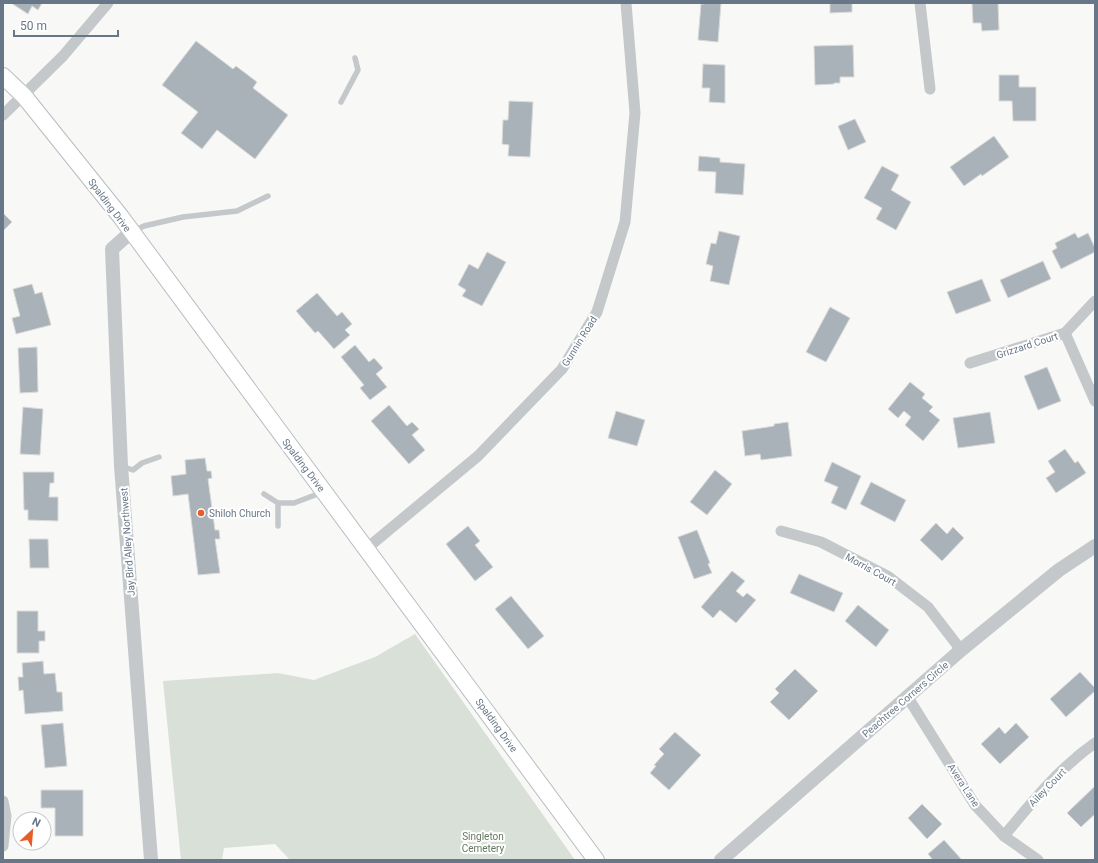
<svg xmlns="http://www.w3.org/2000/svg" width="1098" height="863" viewBox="0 0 1098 863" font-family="Roboto,sans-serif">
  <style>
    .green { fill: #d9e0d7 }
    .building { fill: #aab2b9; stroke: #dadad8 }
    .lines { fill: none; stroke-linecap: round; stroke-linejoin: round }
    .secondary-casing { stroke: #b8bdc2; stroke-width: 18 }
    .service { stroke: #c4c8cb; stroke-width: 5.5 }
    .minor { stroke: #c4c8cb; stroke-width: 11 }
    .tertiary { stroke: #c4c8cb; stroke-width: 14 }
    .secondary { stroke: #fff; stroke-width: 16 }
    .poi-dot { fill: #e75d27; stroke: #fff; stroke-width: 1.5 }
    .labels { text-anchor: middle; stroke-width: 4; stroke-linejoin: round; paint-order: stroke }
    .street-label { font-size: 10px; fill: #677787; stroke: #fff }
    .poi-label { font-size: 10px; fill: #677787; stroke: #fff; text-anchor: start }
    .park-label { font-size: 10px; fill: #657962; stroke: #fff }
  </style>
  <rect width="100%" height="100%" fill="#f8f8f6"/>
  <polygon class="green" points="415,634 575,860 290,860 275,844 224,848 222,860 181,860 163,681 278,673 314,680 375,657"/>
  <g class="building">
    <polygon points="11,3 42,3 38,10 32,6 28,14"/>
    <polygon points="704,3 721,3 718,42 698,40 701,4 704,4"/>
    <polygon points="830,3 852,3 852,12 830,13"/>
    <polygon points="972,3 998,3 999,30 982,31 981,23 973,23"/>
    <polygon points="196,41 233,69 236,66 257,82 253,88 288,115 255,159 217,130 202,149 181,133 198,112 162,85"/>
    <polygon points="853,45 854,77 840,77 840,83 834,83 834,84 815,85 814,46"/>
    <polygon points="703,64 725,65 725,103 709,102 710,88 702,88"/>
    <polygon points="999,75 1019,75 1019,87 1036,87 1036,121 1013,121 1012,101 999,101"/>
    <polygon points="509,101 533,102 530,157 508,156 509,145 502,144 503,120 508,120"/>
    <polygon points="855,119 866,142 848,150 838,126"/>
    <polygon points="994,136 1009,157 982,176 981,174 964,186 950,167"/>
    <polygon points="699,156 720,158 720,162 745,164 743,195 715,193 716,172 698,171"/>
    <polygon points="882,166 899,175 891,190 911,202 896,230 876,219 882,208 864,198"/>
    <polygon points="3,213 12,222 3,231"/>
    <polygon points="719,231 740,236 729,285 710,281 713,266 706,264 711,243 716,244"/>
    <polygon points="1075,233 1078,238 1088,233 1095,248 1095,252 1061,269 1052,251 1057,248 1055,243"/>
    <polygon points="487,252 506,262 482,306 462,296 466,290 458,285 469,264 478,269"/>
    <polygon points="1043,261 1051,279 1008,298 1000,280"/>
    <polygon points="982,279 991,301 956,314 947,292"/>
    <polygon points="32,284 35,294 42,292 51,325 16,334 12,318 20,316 13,289"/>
    <polygon points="317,293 337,316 342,312 352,324 345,330 350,335 334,349 318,331 315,333 296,311"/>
    <polygon points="830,307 850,318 826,362 806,352"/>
    <polygon points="355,345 369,362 374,358 383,368 376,374 387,387 370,400 360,388 364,385 341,357"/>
    <polygon points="37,347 38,392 20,393 18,348"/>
    <polygon points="1047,367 1061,401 1038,410 1024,376"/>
    <polygon points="910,382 925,394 922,398 933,407 929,411 940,420 923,441 905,425 911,417 904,411 898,418 888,409"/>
    <polygon points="389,405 407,426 412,422 419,429 412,435 425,450 409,464 371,421"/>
    <polygon points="23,407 43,409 40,455 20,454"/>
    <polygon points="616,411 645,420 637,446 608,438"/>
    <polygon points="990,412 995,443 958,448 953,418"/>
    <polygon points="788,422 792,456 761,460 760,454 745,456 742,431 774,426 774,424"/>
    <polygon points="1065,449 1075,463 1078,461 1086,473 1056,493 1046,478 1055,472 1048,461"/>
    <polygon points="205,458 207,471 211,471 212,478 208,479 215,530 219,530 220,539 215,539 220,573 198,575 188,494 173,496 171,476 186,474 185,460"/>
    <polygon points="832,462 861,476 846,510 831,503 838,487 824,481"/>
    <polygon points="715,470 732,484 707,515 690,502"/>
    <polygon points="23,472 54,472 54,483 50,483 49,497 58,497 58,521 28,520 28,510 24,510"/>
    <polygon points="871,482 906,500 895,522 860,504"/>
    <polygon points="936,523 947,534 953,527 964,538 942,561 920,540"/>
    <polygon points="468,526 480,541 475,545 493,567 475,581 446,544"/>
    <polygon points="697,530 710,563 708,564 712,573 694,579 678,537"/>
    <polygon points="29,539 48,539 49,568 30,568"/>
    <polygon points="732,571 745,581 736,591 743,597 747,593 756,600 736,623 720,610 713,618 701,607"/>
    <polygon points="799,574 843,593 834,612 790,593"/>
    <polygon points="511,596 544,636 528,649 495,609"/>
    <polygon points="858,605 889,630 876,647 845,621"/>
    <polygon points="17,611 38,611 38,631 45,631 45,641 39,641 39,653 17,653"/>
    <polygon points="43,661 44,674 55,673 57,692 62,692 63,711 25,714 23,690 19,691 18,677 23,677 22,663"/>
    <polygon points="795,669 818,691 789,720 770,702 779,693 775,689"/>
    <polygon points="1080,672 1095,688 1095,691 1066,717 1050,699"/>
    <polygon points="63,723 67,766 45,768 41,725"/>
    <polygon points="1016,723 1029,737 1000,764 981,744 999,727 1005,734"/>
    <polygon points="675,732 701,755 669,790 650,773 656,766 654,765 664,754 659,749"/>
    <polygon points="1095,786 1095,814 1081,827 1067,813"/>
    <polygon points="41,790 83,790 83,836 55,836 55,808 41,808"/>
    <polygon points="922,804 942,824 927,839 908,818"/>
    <polygon points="944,840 962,860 933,860 928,854"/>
  </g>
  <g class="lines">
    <defs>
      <polyline id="secondary" points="3,76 24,96 121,217 596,860"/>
    </defs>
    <use href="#secondary" class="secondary-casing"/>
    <g class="service">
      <polyline points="341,102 358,70 355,58"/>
      <polyline points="133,231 144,226 183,217 237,211 268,196"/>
      <polyline points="121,466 133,470 142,463 159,457"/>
      <polyline points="264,494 278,503 294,503 323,492"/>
      <polyline points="278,526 278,503"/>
    </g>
    <g class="minor">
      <polyline points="920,3 930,89"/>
      <polyline points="3,115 63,56 108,3"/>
      <polyline points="1065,333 1095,401"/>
      <polyline points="970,363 1065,333 1095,301"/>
      <polyline points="781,531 821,542 889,577 928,607 961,650"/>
      <polyline points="366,549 478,456 562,369 597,312 625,222 635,113 626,3"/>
      <polyline points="907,696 975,805 1004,836 1038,860"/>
      <polyline points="3,801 6,816 3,846"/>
      <path d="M1004,836C1032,802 1058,769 1095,743"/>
    </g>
    <g class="tertiary">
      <polyline points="131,232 112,249 121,466 151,860"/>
      <polyline points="721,860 961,650 1059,570 1095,546"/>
    </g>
    <use href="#secondary" class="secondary"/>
  </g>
  <circle class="poi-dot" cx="201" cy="513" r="4"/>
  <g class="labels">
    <g class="street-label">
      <text transform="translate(110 205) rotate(53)" y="4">Spalding Drive</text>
      <text transform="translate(579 341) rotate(-58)" y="4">Gunnin Road</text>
      <text transform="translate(1027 345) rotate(-18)" y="4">Grizzard Court</text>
      <text transform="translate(304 465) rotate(53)" y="4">Spalding Drive</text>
      <text transform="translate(127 542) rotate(-94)" y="4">Jay Bird Alley Northwest</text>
      <text transform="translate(871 569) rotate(29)" y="4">Morris Court</text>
      <text transform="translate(905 699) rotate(-41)" y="4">Peachtree Corners Circle</text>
      <text transform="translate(497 725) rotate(54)" y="4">Spalding Drive</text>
      <text transform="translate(964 785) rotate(57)" y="4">Avera Lane</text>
      <text transform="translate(1047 787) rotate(-46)" y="4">Ailey Court</text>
    </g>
    <g class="poi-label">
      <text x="209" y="517">Shiloh Church</text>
    </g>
    <g class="park-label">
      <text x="483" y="840">Singleton<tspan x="483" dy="12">Cemetery</tspan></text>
    </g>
  </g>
  <rect width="1098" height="863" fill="none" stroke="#677787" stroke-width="8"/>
  <g transform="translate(32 831) rotate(26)"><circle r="19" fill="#ffffff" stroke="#c2c9cf"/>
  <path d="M0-3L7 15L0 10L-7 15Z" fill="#e75d27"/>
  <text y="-6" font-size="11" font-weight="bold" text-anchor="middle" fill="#677787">N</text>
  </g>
  <path d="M14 30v6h104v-6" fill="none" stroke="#677787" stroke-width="2"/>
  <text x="20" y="30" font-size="12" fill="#677787" stroke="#ffffff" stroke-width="3" paint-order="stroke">50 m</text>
</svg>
